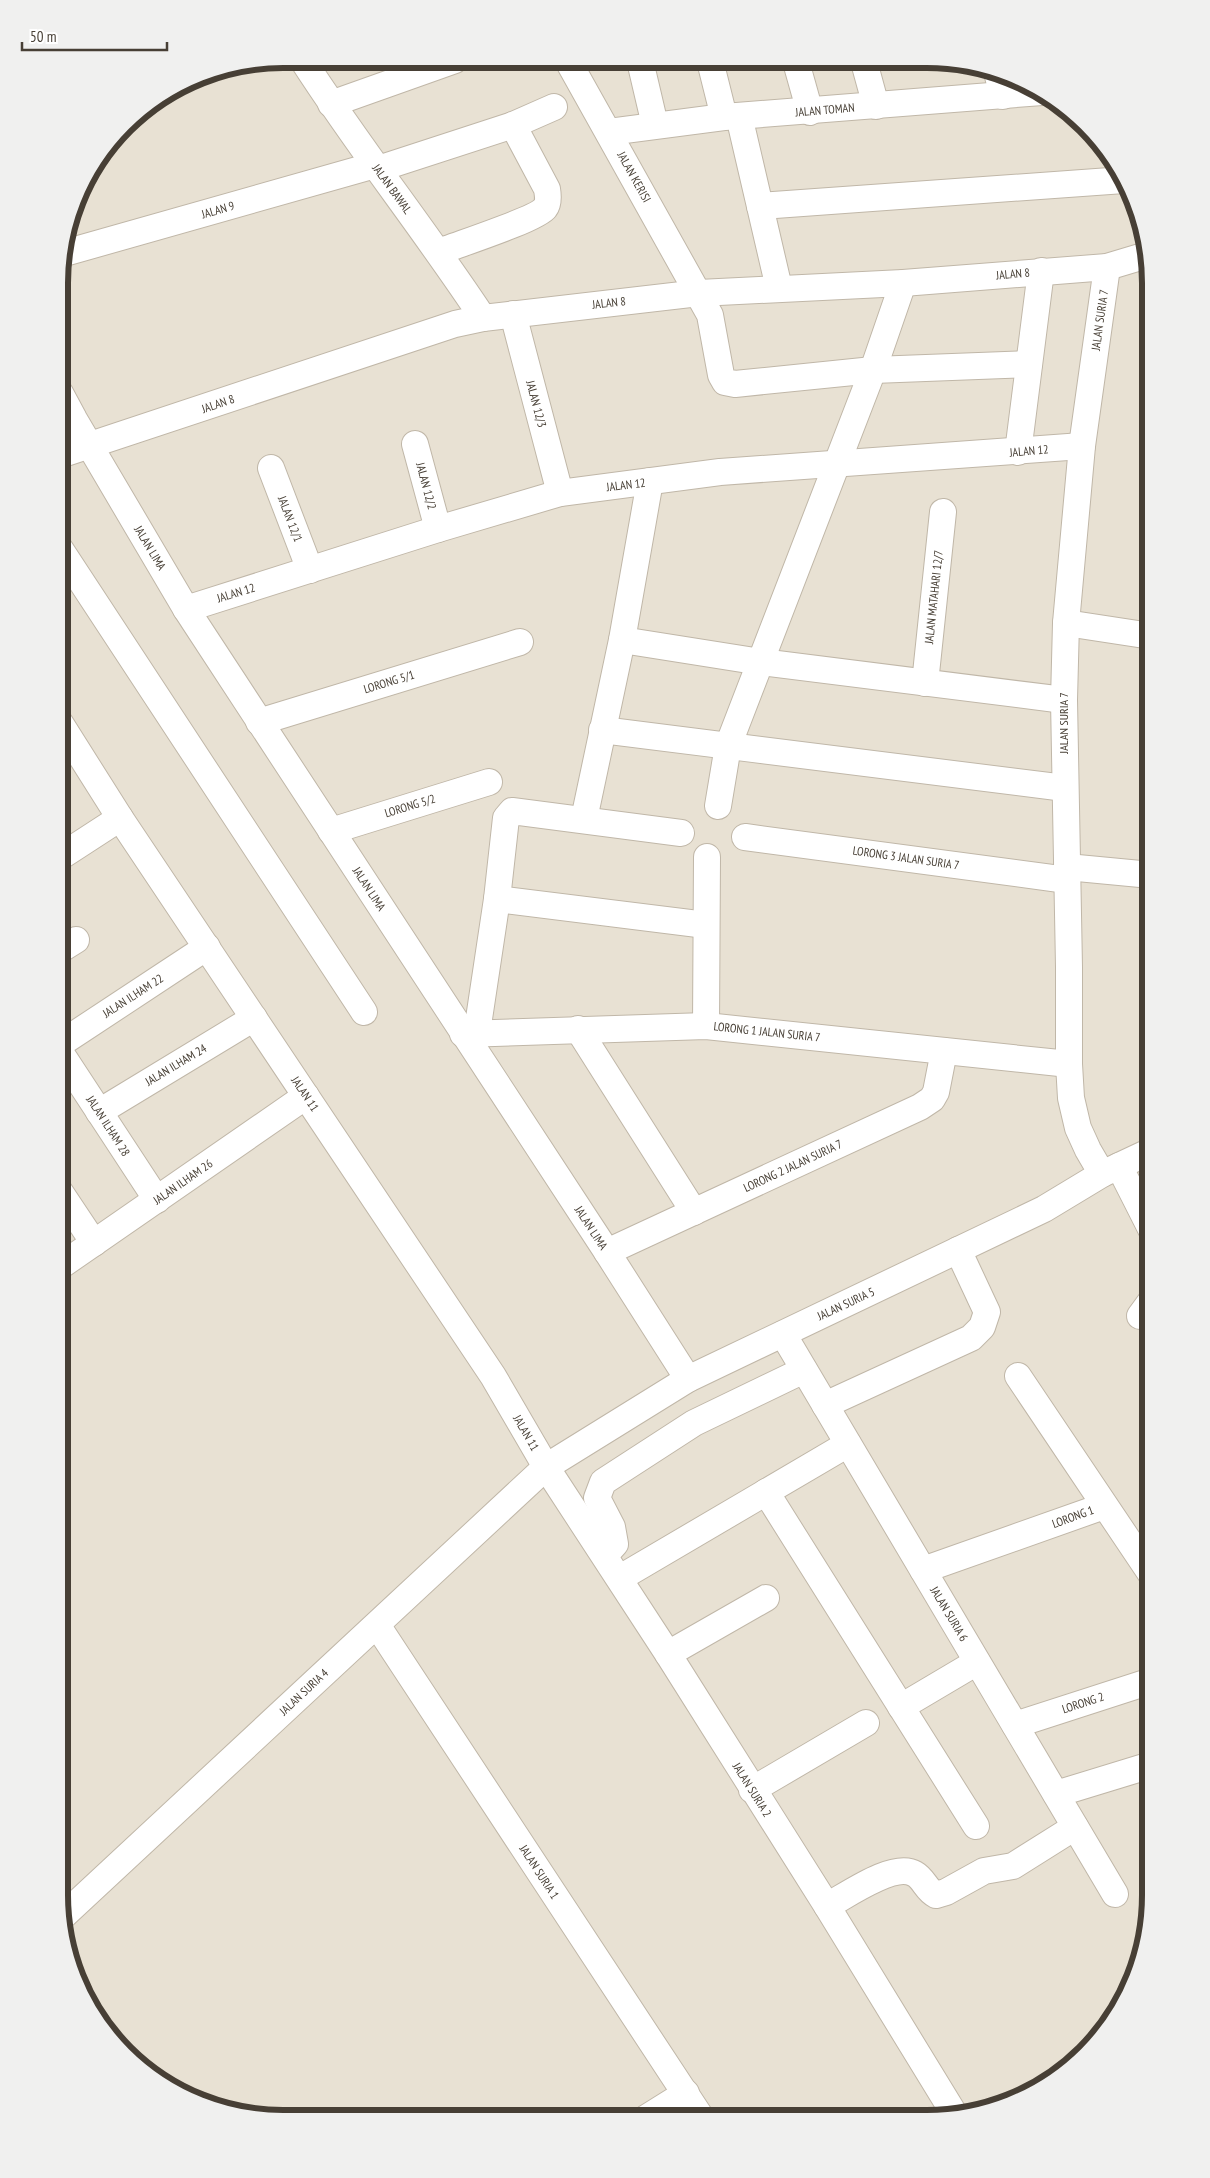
<svg xmlns="http://www.w3.org/2000/svg" width="1210" height="2178" viewBox="0 0 1210 2178" font-family="'PT Sans Narrow',sans-serif">
  <style>
    .residential { fill: #e8e1d3 }
    .lines { fill: none; stroke-linecap: round; stroke-linejoin: round }
    .minor-casing { stroke: #c0b7a8; stroke-width: 28 }
    .minor { stroke: #fff; stroke-width: 26 }
    .labels { text-anchor: middle; stroke-width: 4; stroke-linejoin: round; paint-order: stroke }
    .street-label { font-size: 12px; fill: #473f35; stroke: #fff }
    .rim { fill: none; stroke: #473f35; stroke-width: 6 }
  </style>
  <rect width="100%" height="100%" fill="#f4efe6"/>
  <polygon class="residential" points="283,59 971,63 1026,82 1075,114 1113,158 1139,210 1151,283 1151,1910 1134,1981 1105,2032 1052,2081 1000,2107 927,2119 253,2117 184,2096 135,2064 97,2020 71,1968 59,1895 61,254 82,183 135,114 197,76"/>
  <g class="lines">
    <defs>
      <g id="minor">
        <path d="M302,59C359,148 425,230 483,318"/>
        <polyline points="568,61 710,315 721,375 725,382 735,384 873,370 1029,364"/>
        <polyline points="640,61 655,125"/>
        <polyline points="710,61 724,117"/>
        <polyline points="796,62 810,112"/>
        <polyline points="864,62 876,106"/>
        <polyline points="997,72 1003,96"/>
        <polyline points="331,104 455,60"/>
        <polyline points="739,116 779,288"/>
        <polyline points="609,132 724,117 1042,92"/>
        <polyline points="378,169 513,125 554,107"/>
        <polyline points="760,206 1124,180"/>
        <path d="M439,252C456,245 537,219 545,208C549,203 548,195 547,189L513,125"/>
        <polyline points="61,254 375,165"/>
        <polyline points="513,314 560,493"/>
        <polyline points="60,393 74,419 186,609 607,1252 688,1379"/>
        <polyline points="415,444 438,529"/>
        <polyline points="1018,452 1041,271"/>
        <polyline points="60,455 455,324 483,318 699,293 903,283 1107,267 1147,255"/>
        <polyline points="271,468 310,570"/>
        <polyline points="60,549 364,1012"/>
        <polyline points="186,609 438,529 560,493 720,472 1082,446"/>
        <polyline points="1066,623 1151,636"/>
        <polyline points="622,640 761,662 1064,700"/>
        <polyline points="925,683 943,512"/>
        <polyline points="259,722 520,642"/>
        <polyline points="60,723 120,818 493,1376 546,1467 668,1654 827,1906 955,2115"/>
        <polyline points="602,730 1065,788"/>
        <polyline points="718,806 728,746 873,370 903,283"/>
        <polyline points="584,819 622,640 650,481"/>
        <polyline points="331,831 489,782"/>
        <polyline points="745,837 1067,880"/>
        <polyline points="60,857 120,818"/>
        <polyline points="1067,867 1151,875"/>
        <polyline points="497,899 706,925"/>
        <polyline points="60,950 76,940"/>
        <polyline points="706,1026 707,857"/>
        <polyline points="578,1029 694,1212"/>
        <polyline points="477,1032 497,899 506,818 512,811 681,833"/>
        <polyline points="463,1034 706,1026 1069,1064"/>
        <polyline points="60,1044 207,947"/>
        <polyline points="60,1052 157,1200"/>
        <polyline points="99,1112 254,1018"/>
        <polyline points="1119,1166 1151,1229"/>
        <polyline points="1102,1174 1088,1150 1078,1128 1071,1098 1069,1064 1069,967 1064,700 1066,623 1082,446 1107,267"/>
        <polyline points="60,1192 94,1243"/>
        <polyline points="607,1252 920,1107 932,1099 936,1092 944,1051"/>
        <polyline points="59,1267 306,1096"/>
        <polyline points="1140,1316 1151,1301"/>
        <polyline points="783,1334 1115,1894"/>
        <polyline points="1018,1376 1151,1574"/>
        <polyline points="825,1405 971,1338 982,1327 987,1312 958,1250"/>
        <polyline points="766,1492 976,1826"/>
        <polyline points="605,1555 615,1544 612,1527 597,1498 603,1482 694,1423 804,1370"/>
        <polyline points="923,1570 1104,1506"/>
        <polyline points="620,1578 848,1444"/>
        <polyline points="377,1625 702,2119"/>
        <polyline points="668,1654 766,1598"/>
        <polyline points="901,1707 977,1662"/>
        <polyline points="1015,1725 1151,1681"/>
        <polyline points="752,1790 866,1723"/>
        <polyline points="1056,1794 1151,1765"/>
        <path d="M827,1906C846,1896 894,1861 915,1874C924,1879 926,1890 936,1895L946,1892L984,1871L1013,1866L1075,1827"/>
        <polyline points="62,1917 546,1467 688,1379 1044,1209 1102,1174 1151,1151"/>
        <polyline points="646,2118 686,2093"/>
      </g>
    </defs>
    <use href="#minor" class="minor-casing"/>
    <use href="#minor" class="minor"/>
  </g>
  <g class="labels">
    <g class="street-label">
      <text transform="translate(825 110) rotate(-5)" y="4">JALAN TOMAN</text>
      <text transform="translate(634 177) rotate(61)" y="4">JALAN KERISI</text>
      <text transform="translate(392 189) rotate(54)" y="4">JALAN BAWAL</text>
      <text transform="translate(218 210) rotate(-16)" y="4">JALAN 9</text>
      <text transform="translate(1013 274) rotate(-5)" y="4">JALAN 8</text>
      <text transform="translate(609 303) rotate(-6)" y="4">JALAN 8</text>
      <text transform="translate(1100 320) rotate(-82)" y="4">JALAN SURIA 7</text>
      <text transform="translate(218 404) rotate(-19)" y="4">JALAN 8</text>
      <text transform="translate(536 404) rotate(75)" y="4">JALAN 12/3</text>
      <text transform="translate(1029 451) rotate(-5)" y="4">JALAN 12</text>
      <text transform="translate(626 485) rotate(-7)" y="4">JALAN 12</text>
      <text transform="translate(426 486) rotate(75)" y="4">JALAN 12/2</text>
      <text transform="translate(290 519) rotate(69)" y="4">JALAN 12/1</text>
      <text transform="translate(150 548) rotate(59)" y="4">JALAN LIMA</text>
      <text transform="translate(236 593) rotate(-17)" y="4">JALAN 12</text>
      <text transform="translate(934 597) rotate(-84)" y="4">JALAN MATAHARI 12/7</text>
      <text transform="translate(389 682) rotate(-17)" y="4">LORONG 5/1</text>
      <text transform="translate(1064 723) rotate(-90)" y="4">JALAN SURIA 7</text>
      <text transform="translate(410 806) rotate(-17)" y="4">LORONG 5/2</text>
      <text transform="translate(906 858) rotate(8)" y="4">LORONG 3 JALAN SURIA 7</text>
      <text transform="translate(369 889) rotate(57)" y="4">JALAN LIMA</text>
      <text transform="translate(133 996) rotate(-33)" y="4">JALAN ILHAM 22</text>
      <text transform="translate(767 1032) rotate(6)" y="4">LORONG 1 JALAN SURIA 7</text>
      <text transform="translate(176 1065) rotate(-31)" y="4">JALAN ILHAM 24</text>
      <text transform="translate(305 1094) rotate(56)" y="4">JALAN 11</text>
      <text transform="translate(108 1126) rotate(57)" y="4">JALAN ILHAM 28</text>
      <text transform="translate(793 1166) rotate(-25)" y="4">LORONG 2 JALAN SURIA 7</text>
      <text transform="translate(183 1182) rotate(-35)" y="4">JALAN ILHAM 26</text>
      <text transform="translate(591 1228) rotate(57)" y="4">JALAN LIMA</text>
      <text transform="translate(846 1304) rotate(-25)" y="4">JALAN SURIA 5</text>
      <text transform="translate(526 1433) rotate(60)" y="4">JALAN 11</text>
      <text transform="translate(1073 1517) rotate(-20)" y="4">LORONG 1</text>
      <text transform="translate(949 1614) rotate(59)" y="4">JALAN SURIA 6</text>
      <text transform="translate(304 1692) rotate(-43)" y="4">JALAN SURIA 4</text>
      <text transform="translate(1083 1703) rotate(-18)" y="4">LORONG 2</text>
      <text transform="translate(752 1790) rotate(58)" y="4">JALAN SURIA 2</text>
      <text transform="translate(539 1872) rotate(57)" y="4">JALAN SURIA 1</text>
    </g>
  </g>
  <path d="M0 0H1210V2178H0ZM283 68H927A215 215 0 0 1 1142 283V1895A215 215 0 0 1 927 2110H283A215 215 0 0 1 68 1895V283A215 215 0 0 1 283 68Z" fill="#f0f0ef" fill-rule="evenodd"/>
  <path class="rim" d="M283 68H927A215 215 0 0 1 1142 283V1895A215 215 0 0 1 927 2110H283A215 215 0 0 1 68 1895V283A215 215 0 0 1 283 68Z"/>
  <path d="M22 42v8h145v-8" fill="none" stroke="#473f35" stroke-width="2.5"/>
  <text x="30" y="42" font-size="15" fill="#473f35" stroke="#ffffff" stroke-width="4" paint-order="stroke">50 m</text>
</svg>
